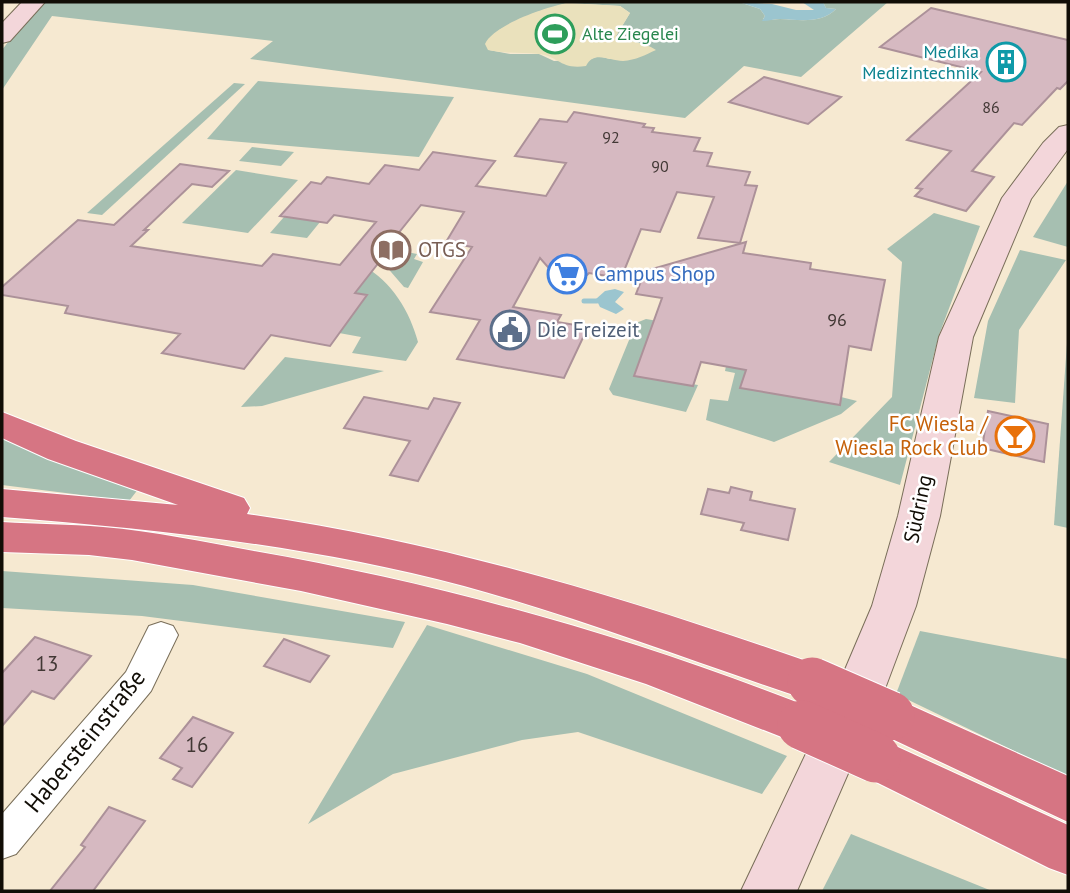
<svg xmlns="http://www.w3.org/2000/svg" width="1070" height="893" viewBox="0 0 1070 893" font-family="'PT Sans',sans-serif">
  <style>
    .green { fill: #a6bfb1; fill-rule: evenodd }
    .sand { fill: #eae1bc }
    .water { fill: #9bc5cf }
    .lines { fill: none; stroke-linecap: round; stroke-linejoin: round }
    .stream { stroke: #9bc5cf; stroke-width: 5 }
    .building { fill: #d6b9c1; stroke: #ac9199; stroke-width: 2 }
    .street-casing { stroke: #796e59; stroke-width: 2 }
    .secondary-casing { stroke: #796e59; stroke-width: 2 }
    .highway-casing { stroke: #fff; stroke-width: 2 }
    .street { fill: #fff; fill-rule: evenodd }
    .secondary { fill: #f3d6da; fill-rule: evenodd }
    .highway { fill: #d67583; fill-rule: evenodd }
    .highway-bridge-casing { stroke: #fff; stroke-width: 51; stroke-linecap: butt }
    .highway-bridge { stroke: #d67583; stroke-width: 49 }
    .labels { text-anchor: middle; stroke-width: 5; stroke-linejoin: round; paint-order: stroke }
    .far-number-label { font-size: 16px; fill: #423835 }
    .far-leisure-label { font-size: 18px; fill: #27864d; stroke: #fff; text-anchor: start }
    .far-culture-label { font-size: 18px; fill: #0d838f; stroke: #fff; text-anchor: end }
    .number-label { font-size: 18px; fill: #423835 }
    .education-label { font-size: 21px; fill: #785e54; stroke: #fff; text-anchor: start }
    .shop-label { font-size: 21px; fill: #366cbe; stroke: #fff; text-anchor: start }
    .service-label { font-size: 21px; fill: #4e5e75; stroke: #fff; text-anchor: start }
    .food-label { font-size: 21px; fill: #c56008; stroke: #fff; text-anchor: end }
    .street-label { font-size: 21px; fill: #110d06; stroke: #fff }
    .near-number-label { font-size: 21px; fill: #423835 }
    .near-street-label { font-size: 24px; fill: #110d06; stroke: #fff }
  </style>
  <rect width="100%" height="100%" fill="#f6e9d1"/>
  <g class="green">
    <path d="M44,2H739L760,9L765,16L763,19C769,21 773,19 780,19C799,20 822,24 836,9L826,8L823,2H888L801,77L744,66L685,118L250,59L273,41L52,16L2,90V50L28,16ZM567,3L620,6L630,13L616,36L632,42L646,44L610,59L598,56L589,60L554,61L539,54H510L489,50L499,30L537,12Z"/>
    <polygon points="258,81 454,97 419,157 207,139"/>
    <polygon points="234,83 245,84 102,215 87,213"/>
    <polygon points="252,147 294,152 281,166 239,161"/>
    <polygon points="236,170 298,180 248,233 182,223"/>
    <polygon points="1068,181 1068,247 1033,237"/>
    <polygon points="934,213 980,226 939,335 900,485 829,462 892,397 902,262 887,249"/>
    <polygon points="284,217 320,222 307,238 270,233"/>
    <polygon points="1020,250 1066,260 1019,330 1015,403 974,398 988,321"/>
    <polygon points="402,251 417,254 414,259 423,262 408,288 404,287 385,265 365,259 393,263"/>
    <path d="M363,266C392,281 410,312 418,342L406,361L352,353L361,337L339,333L355,293L370,273Z"/>
    <polygon points="646,319 670,323 652,325 634,375 698,385 686,412 613,395 609,389 636,323"/>
    <polygon points="1068,329 1068,528 1054,525"/>
    <polygon points="285,357 384,371 262,406 241,407"/>
    <polygon points="726,366 746,370 741,388 839,405 841,397 857,401 841,414 774,442 706,420 710,399 728,401 735,373 725,371"/>
    <polygon points="2,434 21,443 139,488 129,501 2,485"/>
    <polygon points="2,571 193,585 405,622 393,648 142,616 2,608"/>
    <polygon points="427,625 587,674 787,756 762,794 578,732 522,740 393,774 308,824"/>
    <polygon points="920,631 1068,659 1068,777 896,694"/>
    <polygon points="851,834 992,891 822,891"/>
  </g>
  <path class="sand" d="M567,3L620,6L630,13L616,36C630,42 644,42 656,50C645,55 636,60 623,61C609,61 594,50 586,66C560,70 559,56 539,54C521,52 506,54 488,50L485,44C493,25 546,7 567,3Z"/>
  <g class="water">
    <path d="M739,2L772,4L796,10H814L802,2H823L826,8L836,9C822,24 799,20 780,19C774,19 769,21 762,21L765,16L760,9Z"/>
    <polygon points="615,289 624,292 615,302 624,309 616,314 600,307 596,299 605,291"/>
  </g>
  <g class="lines">
    <polyline class="stream" points="584,301 597,301"/>
  </g>
  <g class="building">
    <polygon points="931,8 1068,40 1068,81 1060,89 1057,88 1022,125 1014,123 972,171 994,177 966,211 915,196 922,189 916,188 951,151 907,140 981,72 880,47"/>
    <polygon points="764,77 841,97 808,124 729,102"/>
    <polygon points="574,112 645,124 643,127 654,128 652,132 700,138 694,151 712,153 707,166 750,172 745,185 757,186 740,243 698,238 714,197 677,192 660,232 641,229 624,271 608,276 589,273 570,292 560,276 554,274 540,258 513,307 561,315 557,322 588,327 564,378 457,359 480,320 430,312 472,247 446,242 464,212 421,205 393,240 408,242 393,263 380,261 355,293 367,295 330,346 271,335 244,369 162,353 180,334 65,313 68,306 2,295 2,287 78,220 114,225 180,164 229,171 212,187 192,184 144,230 148,230 131,246 262,266 273,254 340,265 376,222 334,215 327,223 280,216 311,182 321,184 327,177 369,184 385,165 419,170 433,152 495,161 476,186 546,196 566,163 515,156 540,119 567,122"/>
    <polygon points="746,242 743,253 811,263 810,269 885,280 871,350 849,346 840,405 740,388 746,370 701,362 693,386 634,376 662,298 636,294 645,271"/>
    <polygon points="364,397 428,409 434,398 460,403 418,481 390,475 410,441 344,428"/>
    <polygon points="988,411 1048,424 1044,462 982,448"/>
    <polygon points="731,487 752,492 750,500 795,509 788,540 741,530 744,523 701,514 708,489 729,493"/>
    <polygon points="35,637 91,656 54,699 32,691 2,726 2,673"/>
    <polygon points="284,639 329,656 310,682 264,666"/>
    <polygon points="193,717 233,733 192,787 173,779 182,768 160,758"/>
    <polygon points="109,807 145,821 93,891 50,891 85,847 81,845"/>
  </g>
  <g class="lines">
    <defs>
      <polygon id="street" points="161,622 173,626 178,635 151,691 16,854 2,859 2,814 126,672 149,626"/>
      <g id="secondary">
        <polygon points="22,2 45,2 10,41 2,43 2,23"/>
        <polygon points="1068,125 1068,149 1031,199 973,337 940,516 916,606 886,686 797,891 741,891 838,686 872,606 898,516 939,337 1002,198 1043,143 1059,127"/>
      </g>
      <g id="highway">
        <path d="M2,412L76,441L244,498L250,508L247,514C447,542 638,602 829,669L836,682L829,695L812,701C696,663 582,618 464,586C312,546 157,529 2,517V489L178,505L48,459L2,438Z"/>
        <path d="M2,522C36,524 69,524 103,527C153,531 204,542 254,551C448,585 636,638 819,711L826,725L819,739L802,745L646,684L520,643L447,624L301,591L132,560L89,555L2,552Z"/>
        <polygon points="890,696 1068,776 1068,822 873,730 866,716 873,702"/>
        <polygon points="876,737 1068,825 1068,875 1049,868 858,773 851,758 858,743"/>
      </g>
    </defs>
    <use href="#street" class="street-casing"/>
    <use href="#secondary" class="secondary-casing"/>
    <use href="#highway" class="highway-casing"/>
    <use href="#street" class="street"/>
    <use href="#secondary" class="secondary"/>
    <use href="#highway" class="highway"/>
    <defs>
      <g id="highway-bridge">
        <polyline points="812,682 890,716"/>
        <polyline points="802,725 876,758"/>
      </g>
    </defs>
    <use href="#highway-bridge" class="highway-bridge-casing"/>
    <use href="#highway-bridge" class="highway-bridge"/>
  </g>
  <defs>
    <symbol id="stadium-ring" viewBox="-11 -11 22 22"><circle r="9.5" fill="#fff" stroke="#2e9e5b" stroke-width="1.5"/><path d="M0-5a6.5 5 0 1 0 0 10a6.5 5 0 1 0 0-10ZM-3.5-1.8h7v3.6h-7Z" fill="#2e9e5b"/></symbol>
    <symbol id="building-ring" viewBox="-11 -11 22 22"><circle r="9.5" fill="#fff" stroke="#0f9aa8" stroke-width="1.5"/><path d="M-4-6H4V6H1V3H-1V6H-4ZM-2.5-4.3h1.7v1.8h-1.7ZM.8-4.3h1.7v1.8H.8ZM-2.5-1h1.7V.8h-1.7ZM.8-1h1.7V.8H.8Z" fill="#0f9aa8"/></symbol>
    <symbol id="library-ring" viewBox="-11 -11 22 22"><circle r="9.5" fill="#fff" stroke="#8d6e63" stroke-width="1.5"/><path d="M-6-4Q-3-5.5-.7-3.5V5Q-3 3-6 4ZM6-4Q3-5.5 .7-3.5V5Q3 3 6 4Z" fill="#8d6e63"/></symbol>
    <symbol id="supermarket-ring" viewBox="-11 -11 22 22"><circle r="9.5" fill="#fff" stroke="#3f7fe0" stroke-width="1.5"/><path d="M-6-5.5h2.5l.6 2H6L4.5 2H-2.5L-4.4-4H-6ZM-1.5 3.2a1.3 1.3 0 1 0 .1 0ZM3 3.2a1.3 1.3 0 1 0 .1 0Z" fill="#3f7fe0"/></symbol>
    <symbol id="civic-ring" viewBox="-11 -11 22 22"><circle r="9.5" fill="#fff" stroke="#5c6f8a" stroke-width="1.5"/><path d="M-.6-6.5H3V-4.5H.6V-3L4-1V1h2V6H-6V1h2V-1L-.6-3ZM-1.2 2.5V6h2.4V2.5Z" fill="#5c6f8a"/></symbol>
    <symbol id="bar-ring" viewBox="-11 -11 22 22"><circle r="9.5" fill="#fff" stroke="#e8710a" stroke-width="1.5"/><path d="M-6-5H6L.8 .8V4.5H3.5V6h-7V4.5H-.8V.8Z" fill="#e8710a"/></symbol>
  </defs>
  <g fill-rule="evenodd">
    <use href="#stadium-ring" x="533" y="12" width="44" height="44"/>
    <use href="#building-ring" x="984" y="40" width="44" height="44"/>
    <use href="#library-ring" x="369" y="228" width="44" height="44"/>
    <use href="#supermarket-ring" x="545" y="252" width="44" height="44"/>
    <use href="#civic-ring" x="488" y="308" width="44" height="44"/>
    <use href="#bar-ring" x="993" y="414" width="44" height="44"/>
  </g>
  <g class="labels">
    <g class="far-number-label">
      <text x="991" y="113">86</text>
      <text x="611" y="143">92</text>
      <text x="660" y="172">90</text>
    </g>
    <g class="far-leisure-label">
      <text x="582" y="40">Alte Ziegelei</text>
    </g>
    <g class="far-culture-label">
      <text x="979" y="58">Medika<tspan x="979" dy="21">Medizintechnik</tspan></text>
    </g>
    <g class="number-label">
      <text x="837" y="326">96</text>
    </g>
    <g class="education-label">
      <text x="418" y="257">OTGS</text>
    </g>
    <g class="shop-label">
      <text x="594" y="281">Campus Shop</text>
    </g>
    <g class="service-label">
      <text x="537" y="337">Die Freizeit</text>
    </g>
    <g class="food-label">
      <text x="988" y="431">FC Wiesla /<tspan x="988" dy="24">Wiesla Rock Club</tspan></text>
    </g>
    <g class="street-label">
      <text transform="translate(918 509) rotate(-78)" y="7">Südring</text>
    </g>
    <g class="near-number-label">
      <text x="47" y="671">13</text>
      <text x="197" y="752">16</text>
    </g>
    <g class="near-street-label">
      <text transform="translate(85 741) rotate(-51)" y="8">Habersteinstraße</text>
    </g>
  </g>
  <rect width="1070" height="893" fill="none" stroke="#110d06" stroke-width="7"/>
</svg>
